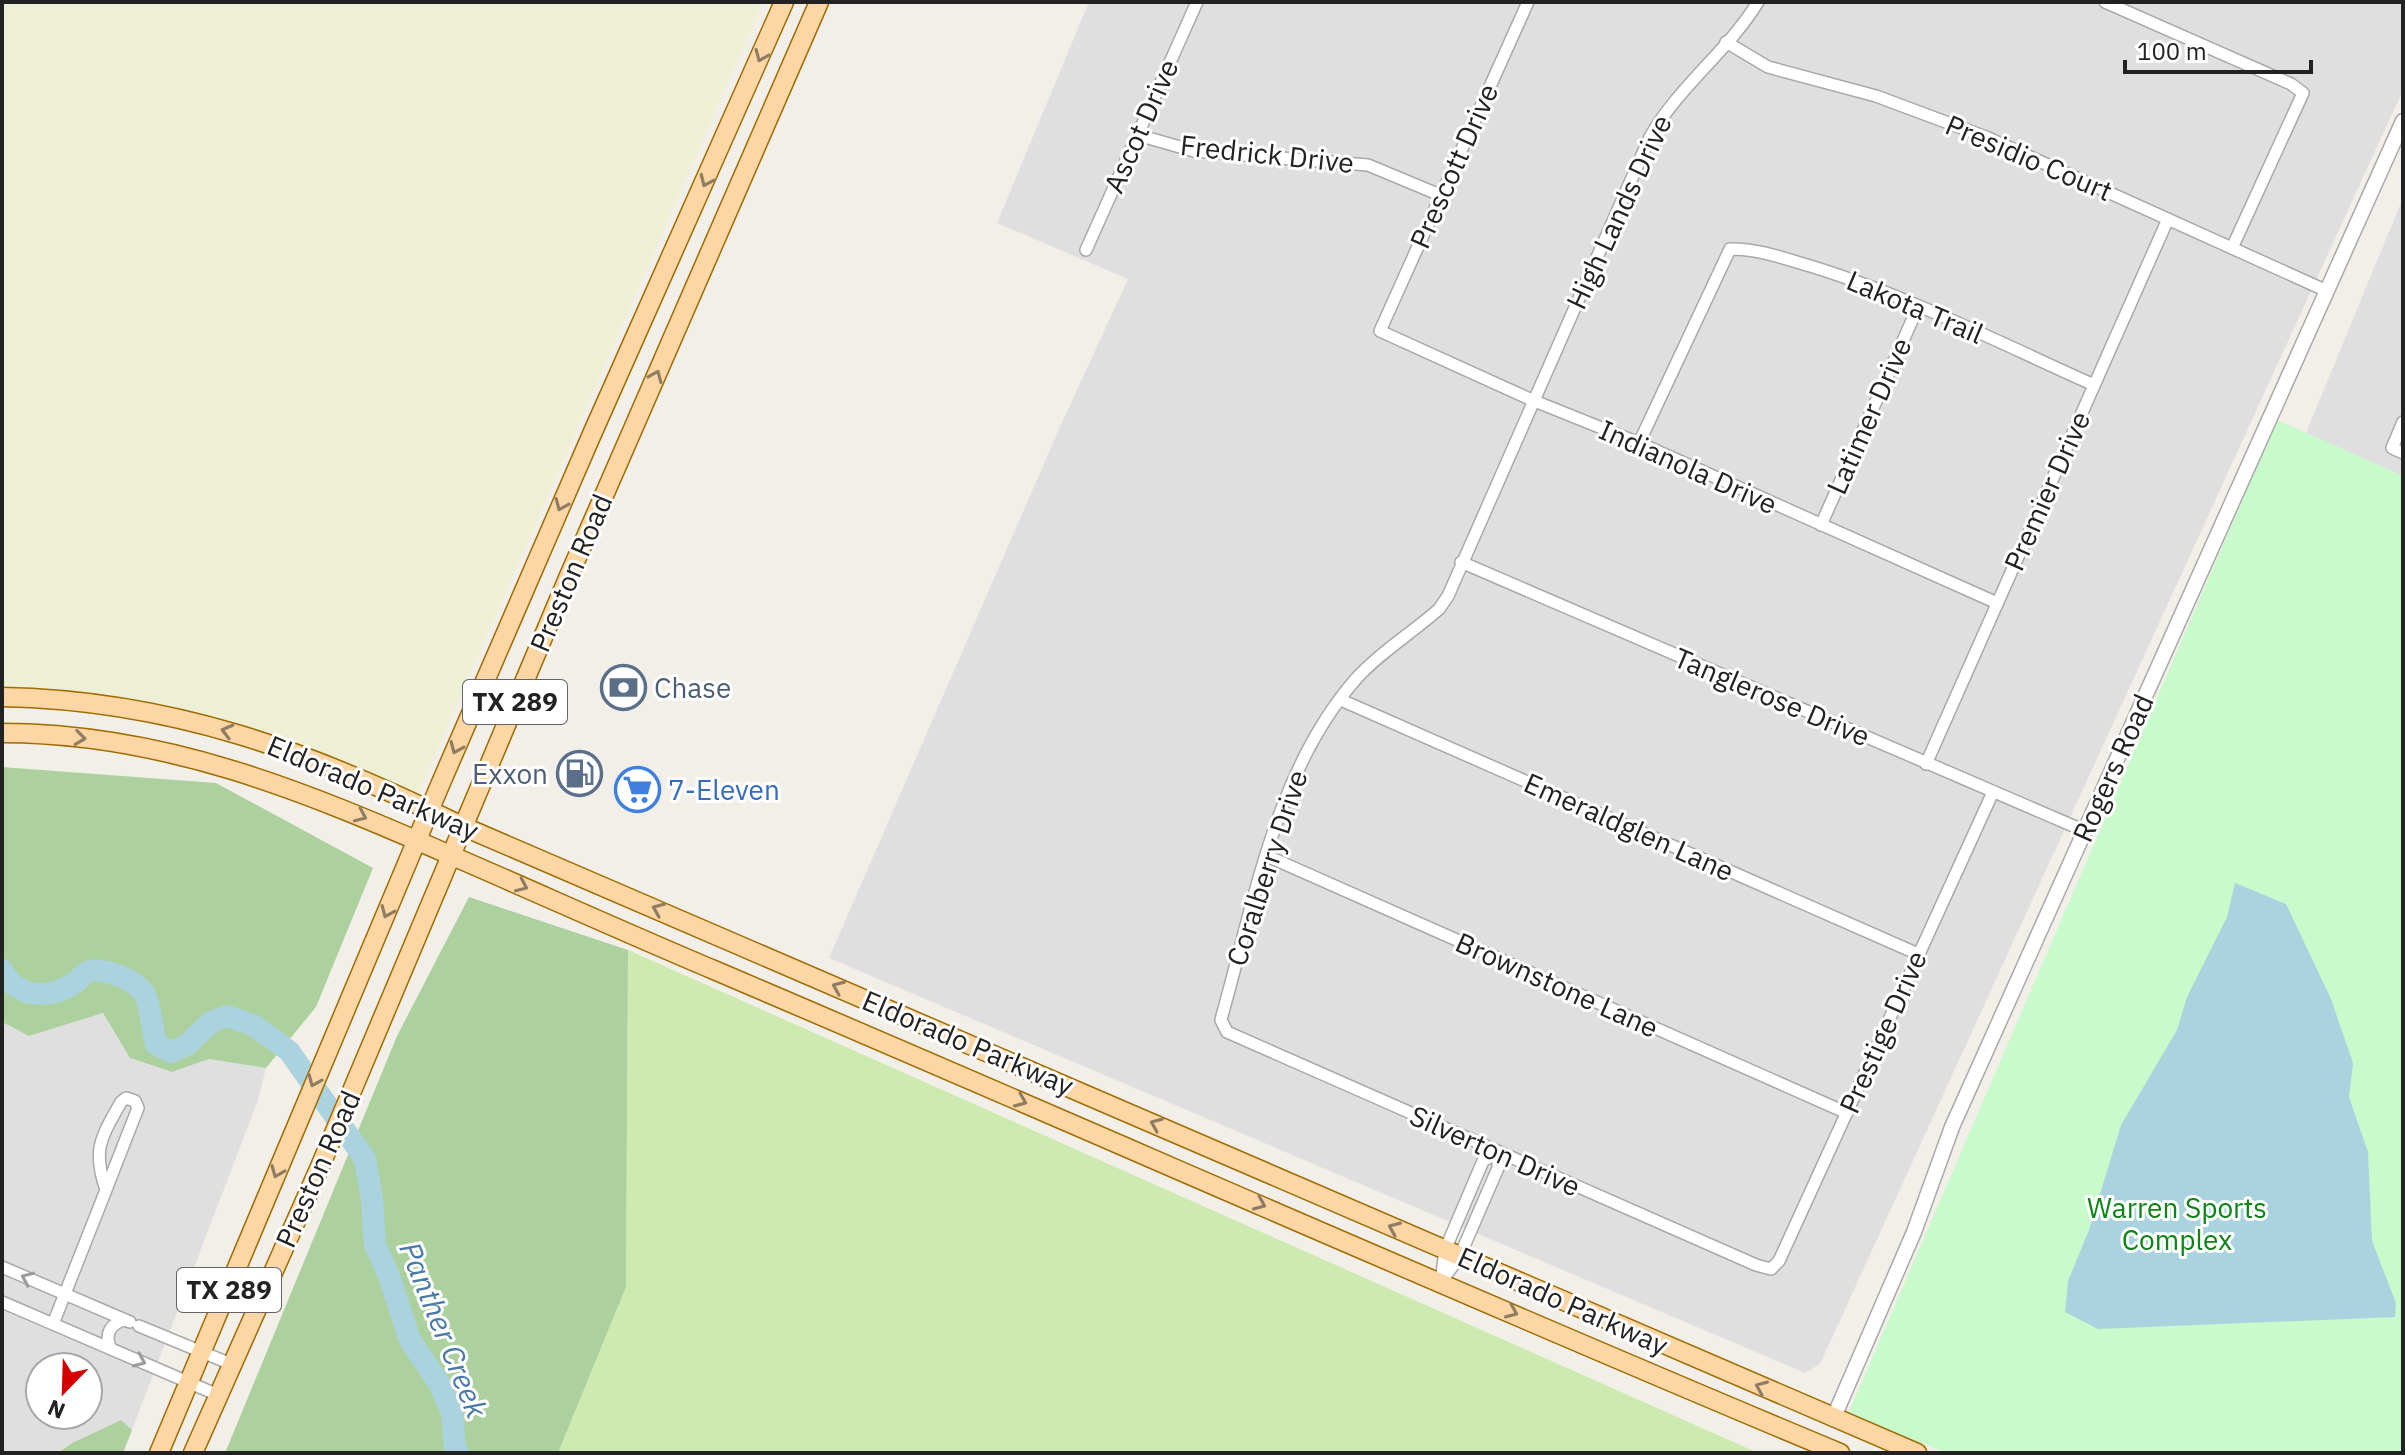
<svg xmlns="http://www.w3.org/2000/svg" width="2405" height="1455" viewBox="0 0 2405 1455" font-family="'IBM Plex Sans',sans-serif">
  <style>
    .residential { fill: #e0dfdf; fill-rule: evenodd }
    .farmland { fill: #eef0d5 }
    .grass { fill: #cdebb0 }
    .forest { fill: #add19e }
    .park { fill: #c8facc }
    .water { fill: #aad3df }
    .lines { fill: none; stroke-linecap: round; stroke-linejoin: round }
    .river { stroke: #aad3df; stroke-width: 22 }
    .minor-casing { stroke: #a9a9a9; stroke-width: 14 }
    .tertiary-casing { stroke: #a9a9a9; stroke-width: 17 }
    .primary-casing { stroke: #a06b00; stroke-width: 21 }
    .minor { stroke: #fff; stroke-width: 11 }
    .tertiary { stroke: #fff; stroke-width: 14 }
    .primary { stroke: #fcd6a4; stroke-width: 18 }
    .oneway { stroke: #8f7c63 }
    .oneway2 { stroke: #9c9c9c }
    .labels { text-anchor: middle; stroke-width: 6; stroke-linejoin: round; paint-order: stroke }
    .shield { fill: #fff; stroke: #646464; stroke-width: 2 }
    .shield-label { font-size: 26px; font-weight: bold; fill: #222 }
    .street-label { font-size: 28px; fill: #222; stroke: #fff }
    .service-label { font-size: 28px; fill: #4e5e75; stroke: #fff; text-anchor: start }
    .shop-label { font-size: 28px; fill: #366cbe; stroke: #fff; text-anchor: start }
    .park-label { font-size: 28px; fill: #0c8416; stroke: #fff }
    .water-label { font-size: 30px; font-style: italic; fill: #4a7aab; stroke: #fff }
  </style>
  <rect width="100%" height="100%" fill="#f2efe9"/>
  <g class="residential">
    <polygon points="1089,2 2403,2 2403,90 1820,1364 1805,1373 829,958 1059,429 1128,279 997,223"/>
    <polygon points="2403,198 2403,476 2306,433"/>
    <path d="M103,1013L130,1058L172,1072L209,1059L266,1068L258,1100L132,1430L121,1420L72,1443L58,1453H2V1022L29,1036ZM40,1367H88V1415H40Z"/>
  </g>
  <polygon class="farmland" points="2,2 763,2 417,796 273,734 186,710 94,694 45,690 2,690"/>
  <polygon class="grass" points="628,950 1758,1453 558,1453 626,1287"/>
  <g class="forest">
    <polygon points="2,767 216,783 373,868 316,1007 266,1068 209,1059 172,1072 130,1058 103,1013 29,1036 2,1022"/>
    <polygon points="469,897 628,950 626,1287 558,1453 225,1453 397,1036"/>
    <polygon points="121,1420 132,1430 123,1453 58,1453 72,1443"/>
  </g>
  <polygon class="park" points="2277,420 2403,476 2403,1453 1947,1453 1848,1414"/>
  <polygon class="water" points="2235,883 2286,904 2331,999 2353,1063 2349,1097 2368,1152 2372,1241 2396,1303 2395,1317 2098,1329 2065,1312 2068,1281 2089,1230 2121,1125 2177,1030 2187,997 2227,917"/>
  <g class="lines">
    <path class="river" d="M2,970C17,999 51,1000 76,982C81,978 84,972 90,971C106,968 138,981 145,995C150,1004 153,1032 156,1044L171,1052L187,1045L211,1022L227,1016L255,1026L289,1051L365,1159L372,1199L375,1245L389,1276L410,1340L440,1385L452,1413L455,1448L458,1453"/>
    <defs>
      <g id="minor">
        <polyline points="1528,2 1380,331 1532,400 1639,443 1997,603"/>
        <path d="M1758,2C1728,51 1679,86 1650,137L1448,596L1439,609C1412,633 1379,653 1355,680C1276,771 1255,899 1223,1012L1221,1020L1227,1032L1756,1265L1771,1269L1779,1261L1993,792"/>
        <polyline points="2105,2 2291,84 2303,93 2232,248"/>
        <polyline points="1726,42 1768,67 1876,96 1986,137 2327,291"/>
        <polyline points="1138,135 1194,151 1368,165 1440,195"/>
        <polyline points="1086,250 1197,2"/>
        <polyline points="2403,422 2392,448 2403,453"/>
        <path d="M1639,443L1730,249C1755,248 1783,258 1807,265C1906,295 2000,343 2094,385"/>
        <polyline points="1821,525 1918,307"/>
        <polyline points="1461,562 2085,831"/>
        <polyline points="1341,700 1918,954"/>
        <polyline points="1926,764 2168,219"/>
        <polyline points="1267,856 1847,1113"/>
        <polygon points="1498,1152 1498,1168 1465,1244 1460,1256 1441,1282 1445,1250 1483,1161"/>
        <polyline points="2,1267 130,1322"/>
        <polyline points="2,1302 218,1395"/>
        <path d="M53,1324L106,1190L109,1182L138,1108L135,1101L126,1098L121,1102C101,1138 92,1149 106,1190"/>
        <polyline points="139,1326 231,1364"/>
        <path d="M111,1349C104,1335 110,1323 125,1320"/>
      </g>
      <polyline id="tertiary" points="1833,1419 1914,1232 1952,1127 2403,121"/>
      <g id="primary">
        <path d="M2,697C172,700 312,752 462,826L1917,1453"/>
        <path d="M2,733C164,733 304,791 450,855C538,893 626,933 714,970C1090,1130 1463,1296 1840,1453"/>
        <polyline points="159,1453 440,785 592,434 784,2"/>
        <polyline points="193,1453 319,1169 568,578 819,2"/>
      </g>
    </defs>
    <use href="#minor" class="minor-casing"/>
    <use href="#tertiary" class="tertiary-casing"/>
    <use href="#primary" class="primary-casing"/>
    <use href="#minor" class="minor"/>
    <use href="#tertiary" class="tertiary"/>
    <use href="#primary" class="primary"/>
  </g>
  <defs><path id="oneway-chevron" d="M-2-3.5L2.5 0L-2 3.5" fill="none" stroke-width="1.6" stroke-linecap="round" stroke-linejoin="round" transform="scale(2)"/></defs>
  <g class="oneway">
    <use href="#oneway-chevron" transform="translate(761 56) rotate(113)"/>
    <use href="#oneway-chevron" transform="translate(706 181) rotate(114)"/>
    <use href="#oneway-chevron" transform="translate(656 376) rotate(-67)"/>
    <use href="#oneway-chevron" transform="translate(561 505) rotate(113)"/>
    <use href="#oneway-chevron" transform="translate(227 731) rotate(-165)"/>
    <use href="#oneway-chevron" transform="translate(80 738) rotate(7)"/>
    <use href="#oneway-chevron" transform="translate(456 748) rotate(113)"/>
    <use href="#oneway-chevron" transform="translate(361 816) rotate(24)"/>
    <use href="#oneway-chevron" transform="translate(522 886) rotate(24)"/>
    <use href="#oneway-chevron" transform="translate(658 909) rotate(-157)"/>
    <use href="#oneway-chevron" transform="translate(387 912) rotate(113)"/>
    <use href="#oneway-chevron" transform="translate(838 987) rotate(-157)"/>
    <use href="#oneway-chevron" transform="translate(314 1081) rotate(113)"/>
    <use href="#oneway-chevron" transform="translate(1021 1101) rotate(23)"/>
    <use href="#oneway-chevron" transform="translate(1156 1124) rotate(-157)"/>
    <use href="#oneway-chevron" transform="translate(277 1172) rotate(112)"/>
    <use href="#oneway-chevron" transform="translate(1260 1204) rotate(23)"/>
    <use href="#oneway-chevron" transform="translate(1394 1228) rotate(-157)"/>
    <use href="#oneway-chevron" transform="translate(1512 1312) rotate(23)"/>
    <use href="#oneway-chevron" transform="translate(1761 1387) rotate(-157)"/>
  </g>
  <g class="oneway2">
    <use href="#oneway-chevron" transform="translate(27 1278) rotate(-156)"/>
    <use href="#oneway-chevron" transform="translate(140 1361) rotate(23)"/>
  </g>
  <defs>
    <symbol id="bank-ring" viewBox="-11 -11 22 22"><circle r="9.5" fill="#fff" stroke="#5c6f8a" stroke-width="1.5"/><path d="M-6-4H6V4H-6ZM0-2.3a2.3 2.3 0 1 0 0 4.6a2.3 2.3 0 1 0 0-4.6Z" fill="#5c6f8a"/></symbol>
    <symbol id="fuel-ring" viewBox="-11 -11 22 22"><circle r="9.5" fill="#fff" stroke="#5c6f8a" stroke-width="1.5"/><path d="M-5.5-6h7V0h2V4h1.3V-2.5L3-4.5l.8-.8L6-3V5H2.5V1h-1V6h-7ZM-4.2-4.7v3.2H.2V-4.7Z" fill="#5c6f8a"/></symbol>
    <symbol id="supermarket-ring" viewBox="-11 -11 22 22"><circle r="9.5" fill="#fff" stroke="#3f7fe0" stroke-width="1.5"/><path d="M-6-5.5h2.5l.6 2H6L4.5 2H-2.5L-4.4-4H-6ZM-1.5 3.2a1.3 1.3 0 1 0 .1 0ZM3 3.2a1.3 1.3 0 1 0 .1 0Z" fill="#3f7fe0"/></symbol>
  </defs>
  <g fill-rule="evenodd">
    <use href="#bank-ring" x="598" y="662" width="51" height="51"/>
    <use href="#fuel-ring" x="554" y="748" width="51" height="51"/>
    <use href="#supermarket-ring" x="612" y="764" width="51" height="51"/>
  </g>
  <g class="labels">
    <g class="shield">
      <rect x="463" y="680" width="104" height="44" rx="6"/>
      <rect x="177" y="1268" width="104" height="44" rx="6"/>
    </g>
    <g class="shield-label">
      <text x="515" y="711">TX 289</text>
      <text x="229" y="1299">TX 289</text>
    </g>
    <g class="street-label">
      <text transform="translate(1141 126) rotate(-66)" y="10">Ascot Drive</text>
      <text transform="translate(1267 154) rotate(6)" y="10">Fredrick Drive</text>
      <text transform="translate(2029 158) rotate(23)" y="10">Presidio Court</text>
      <text transform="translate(1454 166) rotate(-66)" y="10">Prescott Drive</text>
      <text transform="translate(1619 212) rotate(-65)" y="10">High Lands Drive</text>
      <text transform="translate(1915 307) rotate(23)" y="10">Lakota Trail</text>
      <text transform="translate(1869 416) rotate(-66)" y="10">Latimer Drive</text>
      <text transform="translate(1688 467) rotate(24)" y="10">Indianola Drive</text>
      <text transform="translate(2047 491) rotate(-66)" y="10">Premier Drive</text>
      <text transform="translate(571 573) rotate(-67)" y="10">Preston Road</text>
      <text transform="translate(1772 697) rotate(23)" y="10">Tanglerose Drive</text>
      <text transform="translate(2113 768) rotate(-66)" y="10">Rogers Road</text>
      <text transform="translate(373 788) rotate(23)" y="10">Eldorado Parkway</text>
      <text transform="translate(1629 827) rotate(24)" y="10">Emeraldglen Lane</text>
      <text transform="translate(1267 868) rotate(-72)" y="10">Coralberry Drive</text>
      <text transform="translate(1557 985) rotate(24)" y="10">Brownstone Lane</text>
      <text transform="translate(1883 1032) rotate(-66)" y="10">Prestige Drive</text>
      <text transform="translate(968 1043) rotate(23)" y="10">Eldorado Parkway</text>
      <text transform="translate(1495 1151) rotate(24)" y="10">Silverton Drive</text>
      <text transform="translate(318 1169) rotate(-66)" y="10">Preston Road</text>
      <text transform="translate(1563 1301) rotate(24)" y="10">Eldorado Parkway</text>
    </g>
    <g class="service-label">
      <text x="654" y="698">Chase</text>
      <text x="548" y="784" text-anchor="end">Exxon</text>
    </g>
    <g class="shop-label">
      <text x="668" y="800">7-Eleven</text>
    </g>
    <g class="park-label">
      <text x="2177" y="1218">Warren Sports<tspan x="2177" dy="32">Complex</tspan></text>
    </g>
    <g class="water-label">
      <text transform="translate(443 1330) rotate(68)" y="10">Panther Creek</text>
    </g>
  </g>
  <rect width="2405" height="1455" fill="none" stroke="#222222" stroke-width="8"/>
  <g transform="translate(64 1391) rotate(203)"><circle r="38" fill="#ffffff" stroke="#a7a7a7" stroke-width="2"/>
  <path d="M0-6L14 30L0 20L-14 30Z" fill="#d40000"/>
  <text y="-12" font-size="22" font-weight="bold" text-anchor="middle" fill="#222222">N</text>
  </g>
  <path d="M2125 60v12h186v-12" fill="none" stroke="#222222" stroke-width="4"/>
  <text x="2137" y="60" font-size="24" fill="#222222" stroke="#ffffff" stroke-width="6" paint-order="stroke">100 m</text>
</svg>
